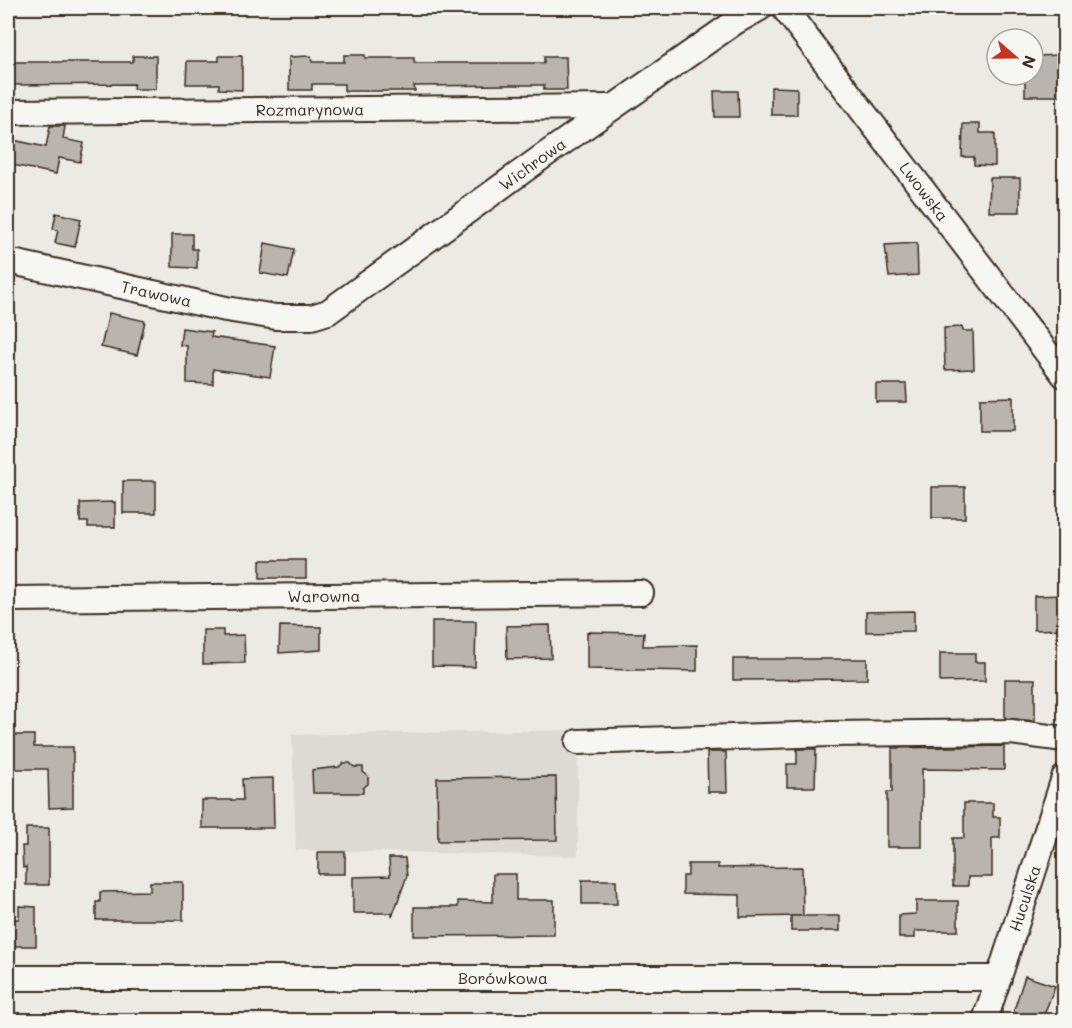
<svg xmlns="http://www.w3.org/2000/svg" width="1072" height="1028" viewBox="0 0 1072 1028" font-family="Mali,sans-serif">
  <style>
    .built { fill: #dcdad4 }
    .building { fill: #bab4ae; stroke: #3b2a1e; stroke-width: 1.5 }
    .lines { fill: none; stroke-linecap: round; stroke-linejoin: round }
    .minor-casing { stroke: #3b2a1e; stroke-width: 28 }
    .minor { stroke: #f6f6f2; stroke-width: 24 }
    .labels { text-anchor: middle; stroke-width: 6; stroke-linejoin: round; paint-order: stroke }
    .street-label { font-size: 16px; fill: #3b2a1e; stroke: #f6f6f2 }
  </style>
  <rect width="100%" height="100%" fill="#ebeae5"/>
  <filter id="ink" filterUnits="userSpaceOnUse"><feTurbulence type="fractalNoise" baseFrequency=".0167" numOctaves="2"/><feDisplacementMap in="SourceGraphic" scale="12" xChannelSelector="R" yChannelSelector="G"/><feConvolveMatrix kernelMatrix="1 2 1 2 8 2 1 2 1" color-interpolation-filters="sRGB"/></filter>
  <g filter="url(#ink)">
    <polygon class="built" points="578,730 578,856 296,850 292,735"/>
    <g class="building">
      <polygon points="344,55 365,55 365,58 414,58 414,63 544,63 544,57 566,57 567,90 544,90 544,85 511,85 414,86 415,91 344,91 344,84 312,84 312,90 289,90 289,57 311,56 312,62 344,62"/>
      <polygon points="1059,55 1059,58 1065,58 1065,96 1025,96 1025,75 1033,75 1033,58 1037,58 1037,56"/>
      <polygon points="133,56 156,56 156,89 133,89 134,84 8,85 8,62 133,62"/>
      <polygon points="219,56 242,56 242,90 219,89 219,84 186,84 187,61 219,61"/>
      <polygon points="771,87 797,88 797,115 771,115"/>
      <polygon points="714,91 738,91 739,117 715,117"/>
      <polygon points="963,124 980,124 980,133 995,133 995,166 974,165 974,157 962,157"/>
      <polygon points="50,126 65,126 63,139 84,143 80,162 59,158 56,174 8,164 8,139 46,147"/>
      <polygon points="990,178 1020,178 1020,212 989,212"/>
      <polygon points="56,213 81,219 75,247 55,243 58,230 53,229"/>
      <polygon points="172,234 192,234 192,249 197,249 197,268 172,267"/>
      <polygon points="265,243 294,249 288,278 260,273"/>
      <polygon points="917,243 918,275 889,277 885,245"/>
      <polygon points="109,313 145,321 137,355 101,347"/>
      <polygon points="962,327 963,331 973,331 974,369 945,370 944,328"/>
      <polygon points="182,328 212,332 211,337 275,346 270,377 213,369 213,384 187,383 187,346 180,345"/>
      <polygon points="876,384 906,384 907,402 876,402"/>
      <polygon points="1013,397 1013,431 980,431 980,398"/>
      <rect x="123" y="481" width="33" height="32"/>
      <rect x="932" y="487" width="33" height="31"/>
      <polygon points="115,502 115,527 88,527 88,522 80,522 80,503"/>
      <rect x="260" y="560" width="46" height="18"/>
      <polygon points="1065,595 1065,629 1034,630 1034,596"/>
      <polygon points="914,611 914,631 866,632 866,612"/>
      <polygon points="432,621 476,621 475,667 432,666"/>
      <polygon points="550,625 551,658 507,659 506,626"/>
      <polygon points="280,626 321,627 321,650 279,653"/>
      <polygon points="203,630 223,630 223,636 244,635 245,663 203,664"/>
      <polygon points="587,632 644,633 643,646 697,645 697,671 587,669"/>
      <polygon points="940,653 975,653 975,662 985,662 985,681 940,682"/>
      <polygon points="733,659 867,659 867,679 733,680"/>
      <polygon points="1005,679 1035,679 1035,721 1005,718"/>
      <polygon points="8,735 34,735 34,747 73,747 73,807 49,808 48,769 8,769"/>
      <polygon points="1004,746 1004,770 922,769 922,847 887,847 887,792 892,792 892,748"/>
      <polygon points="797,749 816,749 815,787 787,787 787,764 797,764"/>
      <polygon points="707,752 726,752 727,792 708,792"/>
      <polygon points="343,763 350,763 354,767 363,767 363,772 368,776 368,784 363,788 363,793 313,793 312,770 339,767"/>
      <polygon points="556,777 557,840 438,841 437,778"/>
      <polygon points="273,778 274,828 202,828 202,800 243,800 242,779"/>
      <polygon points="964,803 993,803 993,817 1000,817 1000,838 992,838 992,877 968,877 968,886 953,886 953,838 964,838"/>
      <polygon points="26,828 49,828 49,885 26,885 26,867 23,868 22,846 26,846"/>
      <rect x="318" y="852" width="27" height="22"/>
      <polygon points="389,858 405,858 407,876 392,917 392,913 353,913 353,877 390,876"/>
      <polygon points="688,864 718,864 718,868 802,867 803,916 740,917 740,895 683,894 683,876 688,876"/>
      <polygon points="493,874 516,874 516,900 554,900 554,935 414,936 414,907 458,907 458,901 493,902"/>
      <polygon points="582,880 616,880 617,904 582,904"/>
      <polygon points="150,882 183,882 183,920 96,920 96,902 100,902 100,892 150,891"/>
      <polygon points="916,901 958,901 958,931 915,931 915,938 899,938 899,915 916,914"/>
      <polygon points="19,906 36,907 36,946 12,946 12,938 8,938 8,919 19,919"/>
      <rect x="791" y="916" width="49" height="15"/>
      <polygon points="1025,976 1055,986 1042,1020 1027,1020 1012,1016"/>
    </g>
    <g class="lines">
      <defs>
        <g id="minor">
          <path id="s1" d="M784,8L1064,375"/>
          <path id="s2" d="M8,112L613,107"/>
          <path id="s3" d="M8,261L226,309L276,317H312L328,312L339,304L542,157L735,22L760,8"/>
          <path id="s4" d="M8,599L641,593"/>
          <polyline points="578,742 830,734 1011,732 1064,739"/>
          <path id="s5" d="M8,978H999"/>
          <path id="s6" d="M985,1020L1064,778"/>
        </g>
      </defs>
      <use href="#minor" class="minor-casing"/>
      <use href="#minor" class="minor"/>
    </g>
  </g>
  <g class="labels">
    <g class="street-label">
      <text dy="6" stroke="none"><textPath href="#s2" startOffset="302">Rozmarynowa</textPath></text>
      <text dy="6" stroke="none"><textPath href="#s3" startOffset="579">Wichrowa</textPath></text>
      <text dy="6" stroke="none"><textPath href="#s1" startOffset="231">Lwowska</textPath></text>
      <text dy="6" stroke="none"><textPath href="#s3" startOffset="152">Trawowa</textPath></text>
      <text dy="6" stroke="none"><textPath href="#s4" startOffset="316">Warowna</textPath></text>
      <text dy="6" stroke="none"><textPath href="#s6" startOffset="128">Huculska</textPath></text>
      <text dy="6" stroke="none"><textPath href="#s5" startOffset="495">Borówkowa</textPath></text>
    </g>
  </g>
  <rect width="1072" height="1028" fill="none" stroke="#f6f6f2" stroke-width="30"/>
  <rect x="15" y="15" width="1042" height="998" fill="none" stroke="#3b2a1e" stroke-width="2" filter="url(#ink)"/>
  <g transform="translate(1015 57) rotate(110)"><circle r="28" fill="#f6f6f2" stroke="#aba49d" stroke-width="1.5"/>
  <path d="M0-4.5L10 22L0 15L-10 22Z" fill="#c8321e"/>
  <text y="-9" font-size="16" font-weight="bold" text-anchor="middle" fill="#3b2a1e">N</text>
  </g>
</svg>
